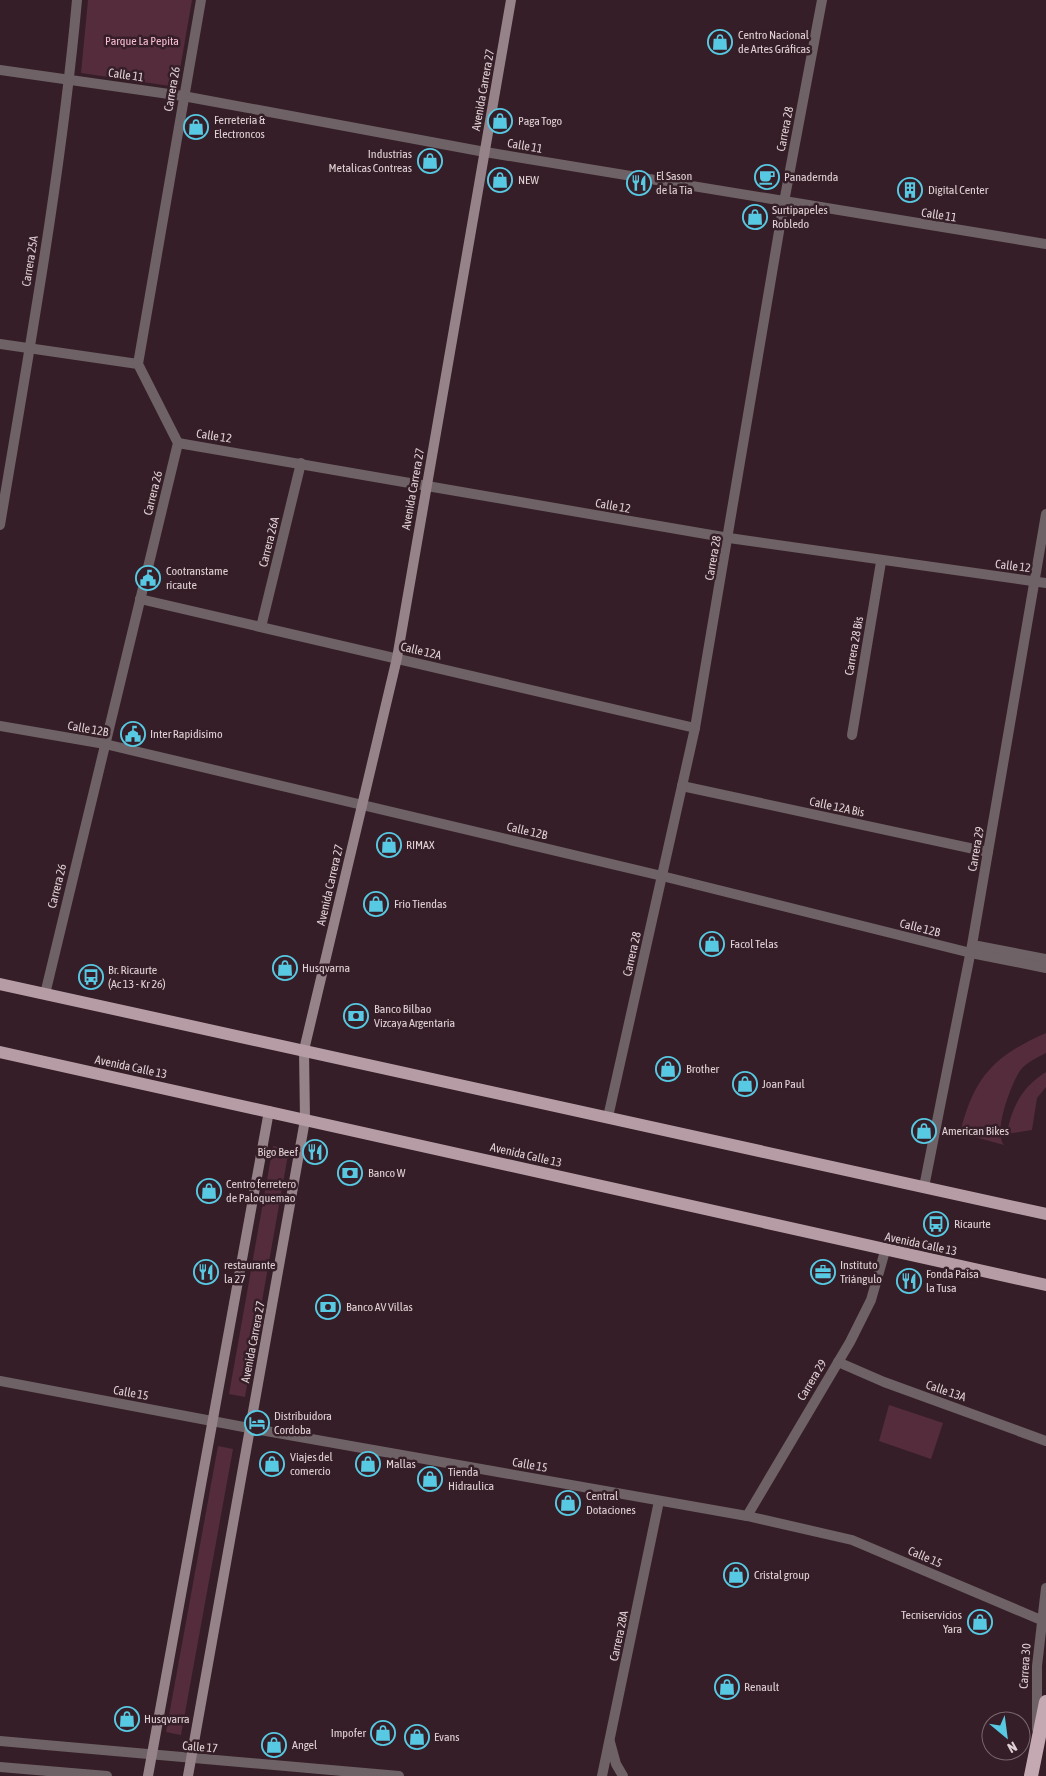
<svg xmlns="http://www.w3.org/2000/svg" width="1046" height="1776" viewBox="0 0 1046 1776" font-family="'Asap Condensed',sans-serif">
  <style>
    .green { fill: #542c3c }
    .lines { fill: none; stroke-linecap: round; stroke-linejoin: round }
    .pedestrian { stroke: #6e6266; stroke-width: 10 }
    .minor { stroke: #6e6266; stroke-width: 10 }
    .tertiary { stroke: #6e6266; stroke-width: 10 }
    .secondary { stroke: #968389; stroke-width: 10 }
    .primary { stroke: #b69da5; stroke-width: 12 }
    .trunk { stroke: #c4a8b2; stroke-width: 14 }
    .labels { text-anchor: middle; stroke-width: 5; stroke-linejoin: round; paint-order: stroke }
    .poi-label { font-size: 12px; fill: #e0d1d6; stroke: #351e27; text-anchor: start }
    .park-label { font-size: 12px; fill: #fabed3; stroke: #351e27 }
    .street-label { font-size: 12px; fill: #e0d1d6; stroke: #351e27 }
  </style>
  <rect width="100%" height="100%" fill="#351e27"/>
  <g class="green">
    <polygon points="88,0 192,0 177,87 81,73"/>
    <path d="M1046,1033V1053C1036,1058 1023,1064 1018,1074C1010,1088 993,1133 1004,1145L960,1133C974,1077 994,1056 1046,1033Z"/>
    <path d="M1046,1072V1087L1037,1098L1032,1130L1007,1134C1011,1107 1023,1086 1046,1072Z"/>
    <polygon points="273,1146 289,1149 245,1397 229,1394"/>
    <polygon points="889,1405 943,1423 931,1459 879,1441"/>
    <polygon points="218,1446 233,1449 181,1735 166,1732"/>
  </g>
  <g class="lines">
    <polyline class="pedestrian" points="1046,959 978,946 977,948 1046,962"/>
    <g class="minor">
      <polyline points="0,70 183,96 485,152 1046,244"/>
      <polyline points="0,344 138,364"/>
      <polyline points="178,443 427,486"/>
      <path d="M0,525C29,351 61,176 77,0"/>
      <polyline points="140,599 695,728"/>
      <polyline points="261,627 301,463"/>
      <polyline points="0,726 105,744 662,876 971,953 1046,968"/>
      <polyline points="852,735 881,562"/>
      <polyline points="682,786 988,852"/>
      <polyline points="45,994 178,443 138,364 201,0"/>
      <polyline points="608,1117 695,728 784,202 822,0"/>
      <polyline points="924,1187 972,945 1046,514"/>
      <polyline points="838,1362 884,1382 1046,1441"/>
      <polyline points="249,1428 747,1516 852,1540 1041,1620"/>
      <polyline points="747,1516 850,1342 871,1300 885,1251"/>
      <polyline points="1037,1729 1037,1666 1046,1588"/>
      <polyline points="602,1776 659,1501"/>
    </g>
    <g class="tertiary">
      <polyline points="427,486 729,538 1046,583"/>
      <polyline points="0,1381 249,1428"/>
      <polyline points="0,1741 399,1776"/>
      <polyline points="610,1742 616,1764 623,1776"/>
      <polyline points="0,1767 107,1776"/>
    </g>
    <g class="secondary">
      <polyline points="148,1776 269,1111"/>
      <polyline points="188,1776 305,1120 304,1050 397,658 511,0"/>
    </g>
    <g class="primary">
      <polyline points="0,984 1046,1214"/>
      <polyline points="0,1052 1046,1285"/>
    </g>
    <polyline class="trunk" points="1031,1776 1046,1702"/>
  </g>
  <defs>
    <symbol id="shop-ring" viewBox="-11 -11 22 22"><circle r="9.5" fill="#351e27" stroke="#57c9e2" stroke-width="1.5"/><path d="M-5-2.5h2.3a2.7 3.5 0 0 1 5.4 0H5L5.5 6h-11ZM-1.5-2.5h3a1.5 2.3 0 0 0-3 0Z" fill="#57c9e2"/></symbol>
    <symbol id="cafe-ring" viewBox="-11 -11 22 22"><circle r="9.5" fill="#351e27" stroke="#57c9e2" stroke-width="1.5"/><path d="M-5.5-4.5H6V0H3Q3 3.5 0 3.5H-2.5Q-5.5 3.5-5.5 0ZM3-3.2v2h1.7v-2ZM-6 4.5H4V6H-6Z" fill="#57c9e2"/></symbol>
    <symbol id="restaurant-ring" viewBox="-11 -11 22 22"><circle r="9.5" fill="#351e27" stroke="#57c9e2" stroke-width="1.5"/><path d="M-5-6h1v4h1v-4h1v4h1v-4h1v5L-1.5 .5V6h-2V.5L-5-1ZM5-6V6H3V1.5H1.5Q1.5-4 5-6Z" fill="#57c9e2"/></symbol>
    <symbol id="building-ring" viewBox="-11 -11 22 22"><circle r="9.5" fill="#351e27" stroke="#57c9e2" stroke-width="1.5"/><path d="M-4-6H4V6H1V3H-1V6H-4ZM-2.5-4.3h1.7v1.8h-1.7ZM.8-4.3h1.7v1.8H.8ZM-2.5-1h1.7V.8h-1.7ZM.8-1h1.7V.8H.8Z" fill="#57c9e2"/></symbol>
    <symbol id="civic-ring" viewBox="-11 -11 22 22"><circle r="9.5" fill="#351e27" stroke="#57c9e2" stroke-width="1.5"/><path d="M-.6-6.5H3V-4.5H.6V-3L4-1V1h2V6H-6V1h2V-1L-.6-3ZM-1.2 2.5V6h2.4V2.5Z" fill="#57c9e2"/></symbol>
    <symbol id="bus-ring" viewBox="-11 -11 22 22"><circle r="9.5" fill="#351e27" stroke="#57c9e2" stroke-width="1.5"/><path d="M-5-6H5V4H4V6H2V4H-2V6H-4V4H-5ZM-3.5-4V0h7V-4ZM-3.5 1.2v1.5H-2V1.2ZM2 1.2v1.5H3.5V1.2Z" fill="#57c9e2"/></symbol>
    <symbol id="bank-ring" viewBox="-11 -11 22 22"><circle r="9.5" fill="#351e27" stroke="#57c9e2" stroke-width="1.5"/><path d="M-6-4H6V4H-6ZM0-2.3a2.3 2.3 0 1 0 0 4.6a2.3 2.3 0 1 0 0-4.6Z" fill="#57c9e2"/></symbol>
    <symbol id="office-ring" viewBox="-11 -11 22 22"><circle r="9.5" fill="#351e27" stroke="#57c9e2" stroke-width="1.5"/><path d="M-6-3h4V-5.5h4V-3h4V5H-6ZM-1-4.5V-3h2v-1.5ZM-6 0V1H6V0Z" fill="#57c9e2"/></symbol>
    <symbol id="hotel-ring" viewBox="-11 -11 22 22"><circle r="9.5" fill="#351e27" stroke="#57c9e2" stroke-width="1.5"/><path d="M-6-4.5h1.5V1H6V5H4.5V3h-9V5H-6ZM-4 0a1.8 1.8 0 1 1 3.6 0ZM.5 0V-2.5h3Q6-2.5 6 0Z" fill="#57c9e2"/></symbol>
  </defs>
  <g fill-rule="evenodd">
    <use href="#shop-ring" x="706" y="28" width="28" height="28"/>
    <use href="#shop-ring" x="486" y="107" width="28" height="28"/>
    <use href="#shop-ring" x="182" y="113" width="28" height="28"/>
    <use href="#shop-ring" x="416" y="147" width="28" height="28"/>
    <use href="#cafe-ring" x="753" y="163" width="28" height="28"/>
    <use href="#shop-ring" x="486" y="166" width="28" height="28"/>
    <use href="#restaurant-ring" x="625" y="169" width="28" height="28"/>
    <use href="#building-ring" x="896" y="176" width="28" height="28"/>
    <use href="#shop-ring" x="741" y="203" width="28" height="28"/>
    <use href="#civic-ring" x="134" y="564" width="28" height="28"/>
    <use href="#civic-ring" x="119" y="720" width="28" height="28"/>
    <use href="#shop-ring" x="375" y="831" width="28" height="28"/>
    <use href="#shop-ring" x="362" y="890" width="28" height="28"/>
    <use href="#shop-ring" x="698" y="930" width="28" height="28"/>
    <use href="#shop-ring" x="271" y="954" width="28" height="28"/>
    <use href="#bus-ring" x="77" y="963" width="28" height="28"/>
    <use href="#bank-ring" x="342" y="1002" width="28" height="28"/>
    <use href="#shop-ring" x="654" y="1055" width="28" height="28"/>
    <use href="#shop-ring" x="731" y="1070" width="28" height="28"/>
    <use href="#shop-ring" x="910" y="1117" width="28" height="28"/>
    <use href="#restaurant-ring" x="301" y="1138" width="28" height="28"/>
    <use href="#bank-ring" x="336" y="1159" width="28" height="28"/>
    <use href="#shop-ring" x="195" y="1177" width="28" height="28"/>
    <use href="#bus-ring" x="922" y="1210" width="28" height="28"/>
    <use href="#restaurant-ring" x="192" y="1258" width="28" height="28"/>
    <use href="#office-ring" x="809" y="1258" width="28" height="28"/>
    <use href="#restaurant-ring" x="895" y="1267" width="28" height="28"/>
    <use href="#bank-ring" x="314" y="1293" width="28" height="28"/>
    <use href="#hotel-ring" x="243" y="1409" width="28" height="28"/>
    <use href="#shop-ring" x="258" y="1450" width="28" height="28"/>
    <use href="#shop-ring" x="354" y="1450" width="28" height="28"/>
    <use href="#shop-ring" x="416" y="1465" width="28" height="28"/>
    <use href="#shop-ring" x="554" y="1489" width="28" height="28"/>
    <use href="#shop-ring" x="722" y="1561" width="28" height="28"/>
    <use href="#shop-ring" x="966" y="1608" width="28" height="28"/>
    <use href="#shop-ring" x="713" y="1673" width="28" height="28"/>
    <use href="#shop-ring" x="113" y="1705" width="28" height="28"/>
    <use href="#shop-ring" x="369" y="1719" width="28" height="28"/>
    <use href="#shop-ring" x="403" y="1723" width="28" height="28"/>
    <use href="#shop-ring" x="260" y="1731" width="28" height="28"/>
  </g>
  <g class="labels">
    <g class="poi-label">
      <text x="738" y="39">Centro Nacional<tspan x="738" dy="14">de Artes Gráficas</tspan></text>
      <text x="214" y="124">Ferreteria &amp;<tspan x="214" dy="14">Electroncos</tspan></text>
      <text x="518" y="125">Paga Togo</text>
      <text x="412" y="158" text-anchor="end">Industrias<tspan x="412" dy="14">Metalicas Contreas</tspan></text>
      <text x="656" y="180">El Sason<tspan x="656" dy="14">de la Tia</tspan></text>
      <text x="784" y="181">Panadernda</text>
      <text x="518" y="184">NEW</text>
      <text x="928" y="194">Digital Center</text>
      <text x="772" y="214">Surtipapeles<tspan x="772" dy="14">Robledo</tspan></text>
      <text x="166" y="575">Cootranstame<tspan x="166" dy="14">ricaute</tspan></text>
      <text x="150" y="738">Inter Rapidisimo</text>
      <text x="406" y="849">RIMAX</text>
      <text x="394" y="908">Frio Tiendas</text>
      <text x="730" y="948">Facol Telas</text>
      <text x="302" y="972">Husqvarna</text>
      <text x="108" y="974">Br. Ricaurte<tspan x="108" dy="14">(Ac 13 - Kr 26)</tspan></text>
      <text x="374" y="1013">Banco Bilbao<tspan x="374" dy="14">Vizcaya Argentaria</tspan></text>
      <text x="686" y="1073">Brother</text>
      <text x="762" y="1088">Joan Paul</text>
      <text x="942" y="1135">American Bikes</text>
      <text x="298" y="1156" text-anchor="end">Bigo Beef</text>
      <text x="368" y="1177">Banco W</text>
      <text x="226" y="1188">Centro ferretero<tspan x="226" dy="14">de Paloquemao</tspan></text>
      <text x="954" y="1228">Ricaurte</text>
      <text x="224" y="1269">restaurante<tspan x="224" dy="14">la 27</tspan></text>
      <text x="840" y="1269">Instituto<tspan x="840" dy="14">Triángulo</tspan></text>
      <text x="926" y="1278">Fonda Paisa<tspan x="926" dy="14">la Tusa</tspan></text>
      <text x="346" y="1311">Banco AV Villas</text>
      <text x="274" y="1420">Distribuidora<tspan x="274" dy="14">Cordoba</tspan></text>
      <text x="290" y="1461">Viajes del<tspan x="290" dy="14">comercio</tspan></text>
      <text x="386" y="1468">Mallas</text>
      <text x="448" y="1476">Tienda<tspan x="448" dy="14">Hidraulica</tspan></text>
      <text x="586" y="1500">Central<tspan x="586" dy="14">Dotaciones</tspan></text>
      <text x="754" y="1579">Cristal group</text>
      <text x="962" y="1619" text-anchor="end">Tecniservicios<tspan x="962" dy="14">Yara</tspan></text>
      <text x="744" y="1691">Renault</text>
      <text x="144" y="1723">Husqvarra</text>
      <text x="366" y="1737" text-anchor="end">Impofer</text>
      <text x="434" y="1741">Evans</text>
      <text x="292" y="1749">Angel</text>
    </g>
    <g class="park-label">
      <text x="142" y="45">Parque La Pepita</text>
    </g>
    <g class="street-label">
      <text transform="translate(126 75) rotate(8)" y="4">Calle 11</text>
      <text transform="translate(172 89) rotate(-80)" y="4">Carrera 26</text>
      <text transform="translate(483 90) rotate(-80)" y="4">Avenida Carrera 27</text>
      <text transform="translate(785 129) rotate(-79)" y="4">Carrera 28</text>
      <text transform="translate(525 146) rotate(10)" y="4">Calle 11</text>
      <text transform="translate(939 215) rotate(9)" y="4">Calle 11</text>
      <text transform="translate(30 261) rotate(-81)" y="4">Carrera 25A</text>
      <text transform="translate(214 436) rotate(9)" y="4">Calle 12</text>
      <text transform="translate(413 489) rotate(-80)" y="4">Avenida Carrera 27</text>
      <text transform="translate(153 493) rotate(-76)" y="4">Carrera 26</text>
      <text transform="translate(613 506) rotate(10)" y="4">Calle 12</text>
      <text transform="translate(269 542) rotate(-76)" y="4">Carrera 26A</text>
      <text transform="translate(713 558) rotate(-80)" y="4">Carrera 28</text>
      <text transform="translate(1013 566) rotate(7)" y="4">Calle 12</text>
      <text transform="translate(854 646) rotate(-80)" y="4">Carrera 28 Bis</text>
      <text transform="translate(421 651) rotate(13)" y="4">Calle 12A</text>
      <text transform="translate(88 729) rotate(10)" y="4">Calle 12B</text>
      <text transform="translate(837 807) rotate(12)" y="4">Calle 12A Bis</text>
      <text transform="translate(527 831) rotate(13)" y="4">Calle 12B</text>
      <text transform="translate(976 849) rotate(-80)" y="4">Carrera 29</text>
      <text transform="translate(330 885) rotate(-77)" y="4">Avenida Carrera 27</text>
      <text transform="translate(57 886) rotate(-76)" y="4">Carrera 26</text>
      <text transform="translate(920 928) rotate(14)" y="4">Calle 12B</text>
      <text transform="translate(632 954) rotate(-77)" y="4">Carrera 28</text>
      <text transform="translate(131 1067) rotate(12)" y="4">Avenida Calle 13</text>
      <text transform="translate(526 1155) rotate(13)" y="4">Avenida Calle 13</text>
      <text transform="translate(921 1244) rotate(12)" y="4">Avenida Calle 13</text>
      <text transform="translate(253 1342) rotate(-79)" y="4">Avenida Carrera 27</text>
      <text transform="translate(812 1380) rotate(-59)" y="4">Carrera 29</text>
      <text transform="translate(946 1391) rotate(19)" y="4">Calle 13A</text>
      <text transform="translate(131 1393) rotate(10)" y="4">Calle 15</text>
      <text transform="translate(530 1465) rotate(10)" y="4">Calle 15</text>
      <text transform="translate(925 1557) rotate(23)" y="4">Calle 15</text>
      <text transform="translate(619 1636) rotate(-78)" y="4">Carrera 28A</text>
      <text transform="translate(1025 1666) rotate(-86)" y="4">Carrera 30</text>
      <text transform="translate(200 1747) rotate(5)" y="4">Calle 17</text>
    </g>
  </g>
  <g transform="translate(1006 1736) rotate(151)"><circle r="24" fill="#351e27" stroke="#79666d"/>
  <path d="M0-4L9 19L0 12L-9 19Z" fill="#57c9e2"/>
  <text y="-8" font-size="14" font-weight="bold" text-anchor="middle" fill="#e0d1d6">N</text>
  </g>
</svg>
